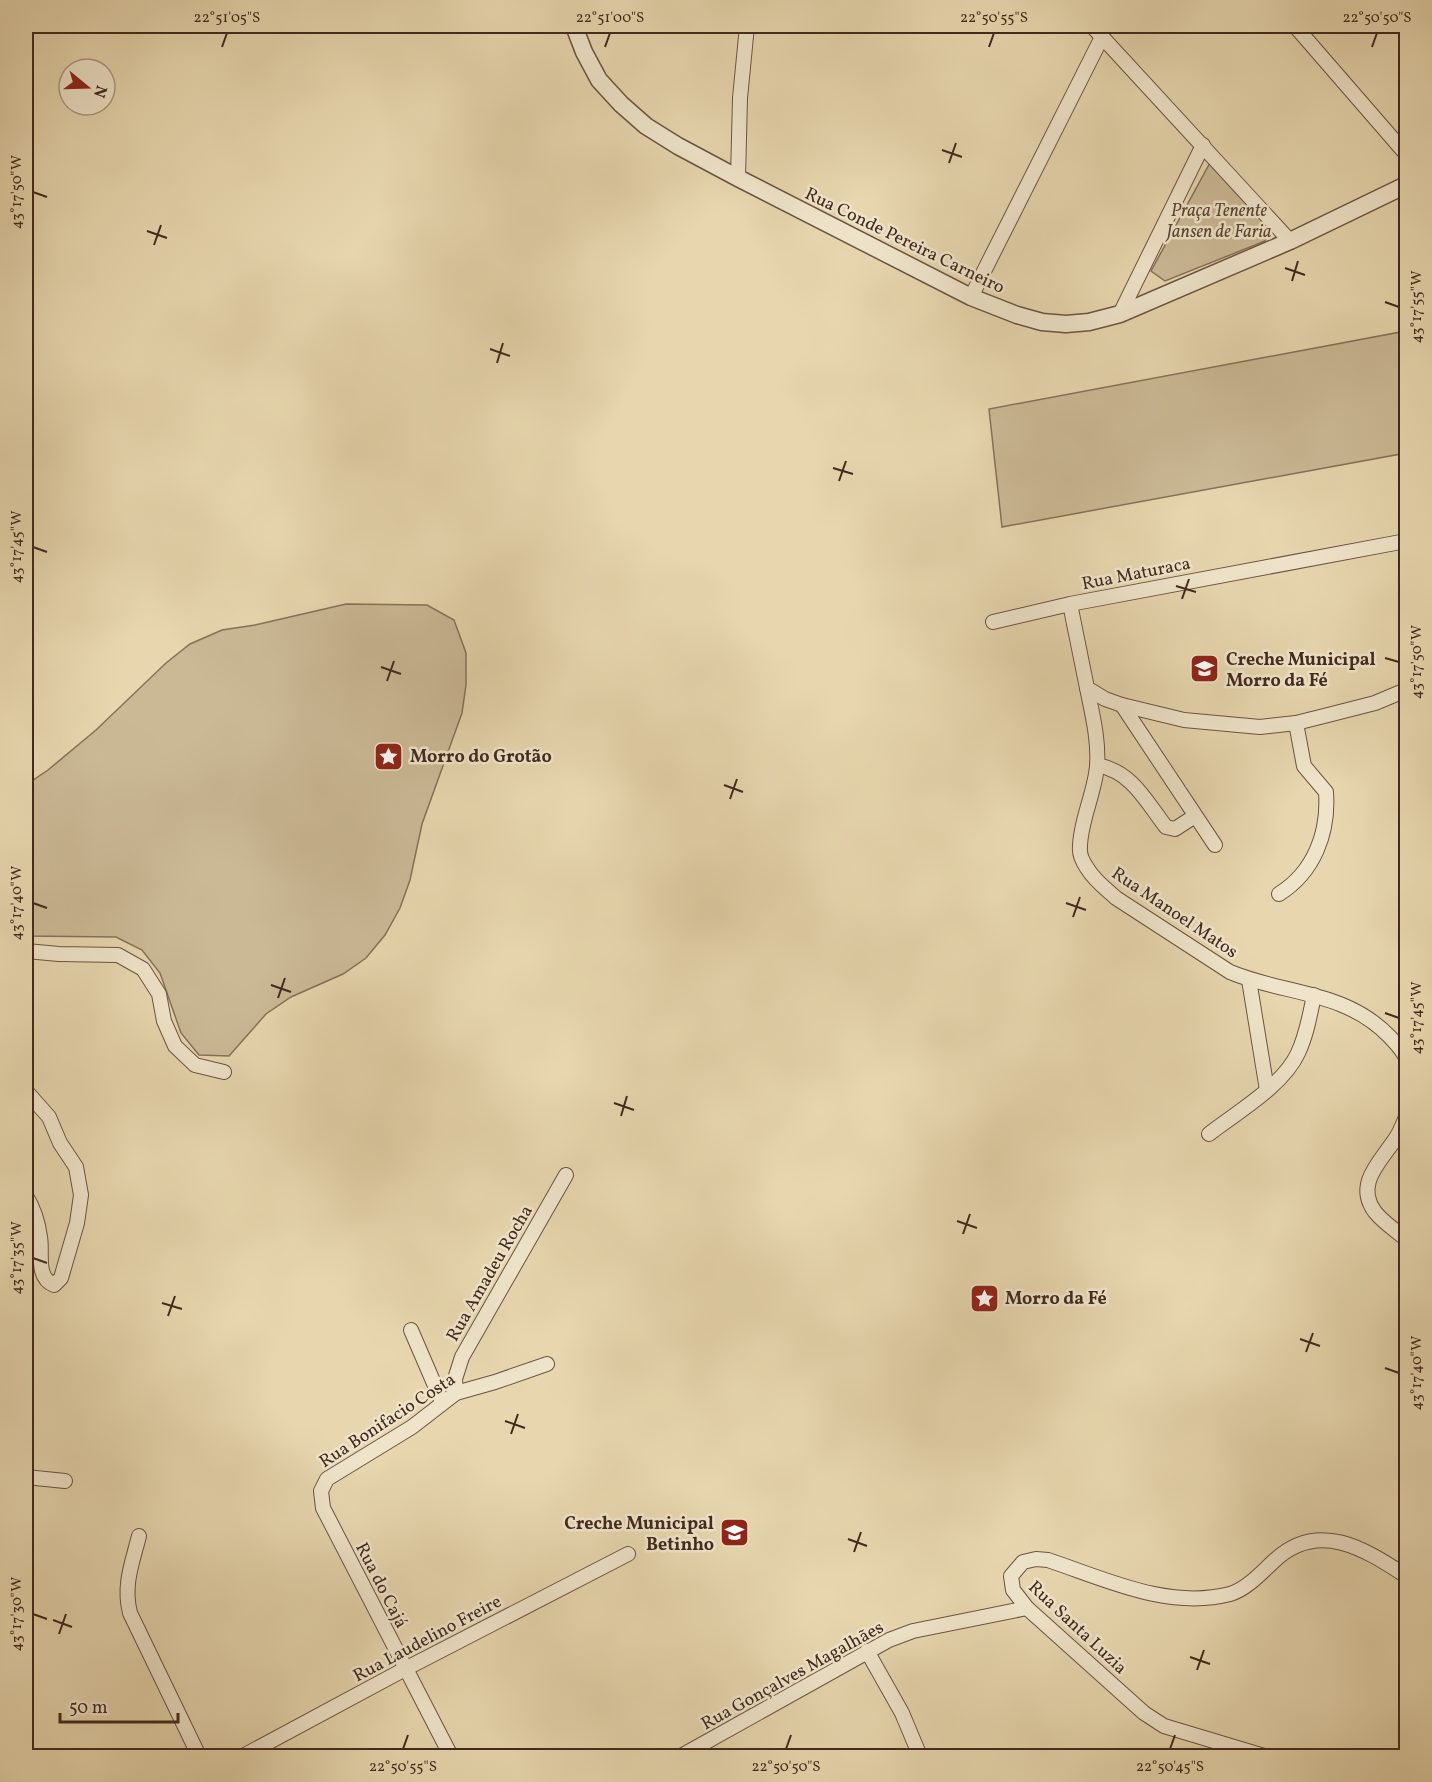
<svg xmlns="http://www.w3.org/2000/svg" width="1432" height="1782" viewBox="0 0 1432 1782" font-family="Vollkorn,serif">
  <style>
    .green { fill: #cbb996; stroke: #86715a; stroke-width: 1.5 }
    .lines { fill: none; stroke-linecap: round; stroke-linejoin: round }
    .minor-casing { stroke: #6a5442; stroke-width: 16 }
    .tertiary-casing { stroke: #6a5442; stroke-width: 19 }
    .minor { stroke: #efe4ca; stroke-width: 14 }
    .tertiary { stroke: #efe4ca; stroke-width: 16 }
    .ticks { fill: none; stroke: #41291e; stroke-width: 2 }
    .labels { text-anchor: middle; stroke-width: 5; stroke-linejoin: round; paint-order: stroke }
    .park-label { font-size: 18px; font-style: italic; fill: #5d4636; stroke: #efe4ca }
    .street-label { font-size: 18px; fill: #41291e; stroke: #efe4ca }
    .poi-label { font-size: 18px; font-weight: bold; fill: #41291e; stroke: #efe4ca; text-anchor: start }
    .neatline { fill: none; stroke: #41291e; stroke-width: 2 }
    .ticks-label { font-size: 15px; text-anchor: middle; fill: #41291e }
  </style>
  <rect width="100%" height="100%" fill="#e7d6ae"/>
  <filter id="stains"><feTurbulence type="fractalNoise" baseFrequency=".00333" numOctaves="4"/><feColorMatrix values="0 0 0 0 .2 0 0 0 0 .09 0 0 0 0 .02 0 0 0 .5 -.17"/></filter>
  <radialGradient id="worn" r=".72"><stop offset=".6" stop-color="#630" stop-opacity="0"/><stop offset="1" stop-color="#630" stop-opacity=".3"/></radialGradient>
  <g class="green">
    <polygon points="1211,161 1270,223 1265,241 1165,281 1151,271"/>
    <polygon points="1406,331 1406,453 1002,527 989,409"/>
    <polygon points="346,604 427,605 454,620 466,653 466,685 462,713 422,824 410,880 400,908 385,935 366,958 343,974 291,997 266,1014 229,1056 199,1055 181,1033 160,973 142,950 116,937 26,936 26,785 48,770 96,730 166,663 190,644 222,630 255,625"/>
  </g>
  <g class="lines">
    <defs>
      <g id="minor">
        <polyline points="1092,26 1290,241"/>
        <polyline points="1295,26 1406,154"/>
        <polyline points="738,178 740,98 747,26"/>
        <polyline points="971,297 1102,37"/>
        <polyline points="1120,314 1203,145"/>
        <polyline points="1070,604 1087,688 1105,699 1122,705 1184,720 1260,727 1296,723 1328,715 1375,703 1406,690"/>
        <polyline points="993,622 1070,604 1406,541"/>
        <path d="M1087,688C1092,713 1099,740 1097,766C1095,792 1080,822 1080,847C1079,854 1083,862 1087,868C1094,880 1106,889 1116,898L1230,972C1285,995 1345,990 1390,1037C1396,1044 1402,1049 1406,1058"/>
        <polyline points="1122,705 1215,845"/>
        <path d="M1098,765C1133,773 1145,800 1166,827L1175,829L1195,816"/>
        <path d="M1279,894C1314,872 1329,833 1326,792L1304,766L1296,723"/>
        <polyline points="26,951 59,954 118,955 143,969 159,994 164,1021 175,1046 195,1065 224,1072"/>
        <polyline points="1249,980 1267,1090"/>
        <path d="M26,1091L49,1117L60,1143L76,1167L81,1195L77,1223L61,1278L54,1285C35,1277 43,1253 40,1237C38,1221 34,1209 26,1196"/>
        <path d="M1406,1117C1403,1124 1400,1132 1396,1138C1381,1161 1354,1184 1375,1212C1383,1222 1396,1231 1406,1239"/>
        <path d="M1209,1134C1237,1112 1283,1086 1298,1053C1307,1034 1310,1014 1314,995"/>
        <polyline points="411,1330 442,1402"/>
        <polyline points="456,1393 455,1379 462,1357 566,1175"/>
        <polyline points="26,1477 65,1481"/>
        <path d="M139,1536C132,1564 123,1585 130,1613L199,1756"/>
        <polyline points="867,1651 902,1713 920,1756"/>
        <polyline points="243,1756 405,1669 628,1554"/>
        <polyline points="451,1756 323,1508 321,1491 327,1479 412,1427 456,1393 495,1382 547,1364"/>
        <polyline points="681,1756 889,1640 913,1631 1027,1608"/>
        <path d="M1264,1756L1164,1726L1144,1713L1027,1608L1013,1590L1011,1576L1023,1562L1036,1559L1048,1560C1105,1579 1168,1610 1230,1594C1247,1589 1262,1572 1274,1561C1318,1519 1365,1549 1406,1576"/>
      </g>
      <polyline id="tertiary" points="574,26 584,52 599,80 621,104 646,126 678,146 738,178 971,297 1017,315 1042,322 1066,324 1089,322 1120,314 1290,241 1406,185"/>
    </defs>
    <use href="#minor" class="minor-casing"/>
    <use href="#tertiary" class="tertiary-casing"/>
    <use href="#minor" class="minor"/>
    <use href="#tertiary" class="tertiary"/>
  </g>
  <path class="ticks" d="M222,47L227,33M605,47L610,33M989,47L994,33M1372,47L1377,33M942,150L962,157M949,163L956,143M33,192L47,197M147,231L167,238M154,245L161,225M1285,268L1305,275M1292,281L1298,261M1385,302L1399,307M490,349L510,356M497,363L503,343M833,468L853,474M839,481L846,461M33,547L47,552M1176,586L1196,592M1182,599L1189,579M1385,658L1399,662M381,667L401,674M387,681L394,661M724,785L743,792M730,799L737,779M33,903L47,908M1066,903L1086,910M1073,917L1080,897M271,985L291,992M278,998L285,978M1385,1013L1399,1018M614,1103L634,1110M621,1116L627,1096M957,1221L977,1228M963,1234L970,1214M33,1258L47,1263M162,1303L182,1309M168,1316L175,1296M1300,1339L1320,1346M1306,1352L1313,1333M1385,1368L1399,1373M505,1421L525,1428M511,1434L518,1414M848,1539L867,1546M854,1552L861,1532M33,1614L47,1619M53,1620L72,1627M59,1634L66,1614M1190,1657L1210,1664M1197,1670L1204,1650M403,1749L408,1735M786,1749L791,1735M1170,1749L1175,1735"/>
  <defs>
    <symbol id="school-square" viewBox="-11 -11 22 22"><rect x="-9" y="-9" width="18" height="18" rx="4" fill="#8f2418" stroke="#efe4ca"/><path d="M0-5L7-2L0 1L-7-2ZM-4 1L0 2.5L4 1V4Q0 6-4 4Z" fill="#fff"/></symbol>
    <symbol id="sight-square" viewBox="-11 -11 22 22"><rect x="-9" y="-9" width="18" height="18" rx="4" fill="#8f2418" stroke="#efe4ca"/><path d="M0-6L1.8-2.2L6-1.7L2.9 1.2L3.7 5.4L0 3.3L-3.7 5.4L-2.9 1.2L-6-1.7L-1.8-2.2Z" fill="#fff"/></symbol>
  </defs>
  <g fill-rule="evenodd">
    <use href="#school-square" x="1188" y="652" width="33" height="33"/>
    <use href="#sight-square" x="372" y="740" width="33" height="33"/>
    <use href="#sight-square" x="968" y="1282" width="33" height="33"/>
    <use href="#school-square" x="718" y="1516" width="33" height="33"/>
  </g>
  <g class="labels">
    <g class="park-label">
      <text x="1219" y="216">Praça Tenente<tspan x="1219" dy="21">Jansen de Faria</tspan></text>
    </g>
    <g class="street-label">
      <text transform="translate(905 240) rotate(26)" y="6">Rua Conde Pereira Carneiro</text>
      <text transform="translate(1136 573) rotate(-11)" y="6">Rua Maturaca</text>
      <text transform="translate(1175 912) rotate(34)" y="6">Rua Manoel Matos</text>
      <text transform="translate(489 1273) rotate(-60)" y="6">Rua Amadeu Rocha</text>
      <text transform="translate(387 1420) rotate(-33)" y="6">Rua Bonifacio Costa</text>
      <text transform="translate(382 1585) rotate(63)" y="6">Rua do Cajá</text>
      <text transform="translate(1078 1627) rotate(43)" y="6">Rua Santa Luzia</text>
      <text transform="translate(427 1638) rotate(-28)" y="6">Rua Laudelino Freire</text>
      <text transform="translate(792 1675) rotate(-29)" y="6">Rua Gonçalves Magalhães</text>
    </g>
    <g class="poi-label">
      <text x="1226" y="665">Creche Municipal<tspan x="1226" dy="21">Morro da Fé</tspan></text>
      <text x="410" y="762">Morro do Grotão</text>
      <text x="1005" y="1304">Morro da Fé</text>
      <text x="714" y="1529" text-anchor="end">Creche Municipal<tspan x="714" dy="21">Betinho</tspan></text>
    </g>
  </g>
  <rect width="1432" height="1782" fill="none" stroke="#e7d6ae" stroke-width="66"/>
  <g transform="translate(87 87) rotate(109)"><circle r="28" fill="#efe4ca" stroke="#a99985" stroke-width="1.5"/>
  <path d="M0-4.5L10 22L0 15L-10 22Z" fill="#8f2418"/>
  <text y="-9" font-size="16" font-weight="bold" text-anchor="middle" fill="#41291e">N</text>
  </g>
  <path d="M60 1713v9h118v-9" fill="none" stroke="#41291e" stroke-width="3"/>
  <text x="69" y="1713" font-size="18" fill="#41291e" stroke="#efe4ca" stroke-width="4.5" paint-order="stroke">50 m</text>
  <rect x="33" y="33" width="1366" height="1716" class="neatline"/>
  <g class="ticks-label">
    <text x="227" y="22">22°51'05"S</text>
    <text x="610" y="22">22°51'00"S</text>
    <text x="994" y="22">22°50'55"S</text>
    <text x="1377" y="22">22°50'50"S</text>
    <text transform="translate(16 192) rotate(-90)" y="5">43°17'50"W</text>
    <text transform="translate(1416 307) rotate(-90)" y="5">43°17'55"W</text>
    <text transform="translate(16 547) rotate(-90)" y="5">43°17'45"W</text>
    <text transform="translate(1416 662) rotate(-90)" y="5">43°17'50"W</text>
    <text transform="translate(16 903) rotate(-90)" y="5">43°17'40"W</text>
    <text transform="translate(1416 1018) rotate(-90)" y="5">43°17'45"W</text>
    <text transform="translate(16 1258) rotate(-90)" y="5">43°17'35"W</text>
    <text transform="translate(1416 1373) rotate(-90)" y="5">43°17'40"W</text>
    <text transform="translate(16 1614) rotate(-90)" y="5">43°17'30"W</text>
    <text x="403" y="1771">22°50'55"S</text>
    <text x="786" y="1771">22°50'50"S</text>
    <text x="1170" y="1771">22°50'45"S</text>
  </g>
  <rect width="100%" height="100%" filter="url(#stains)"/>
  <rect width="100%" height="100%" fill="url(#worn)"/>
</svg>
